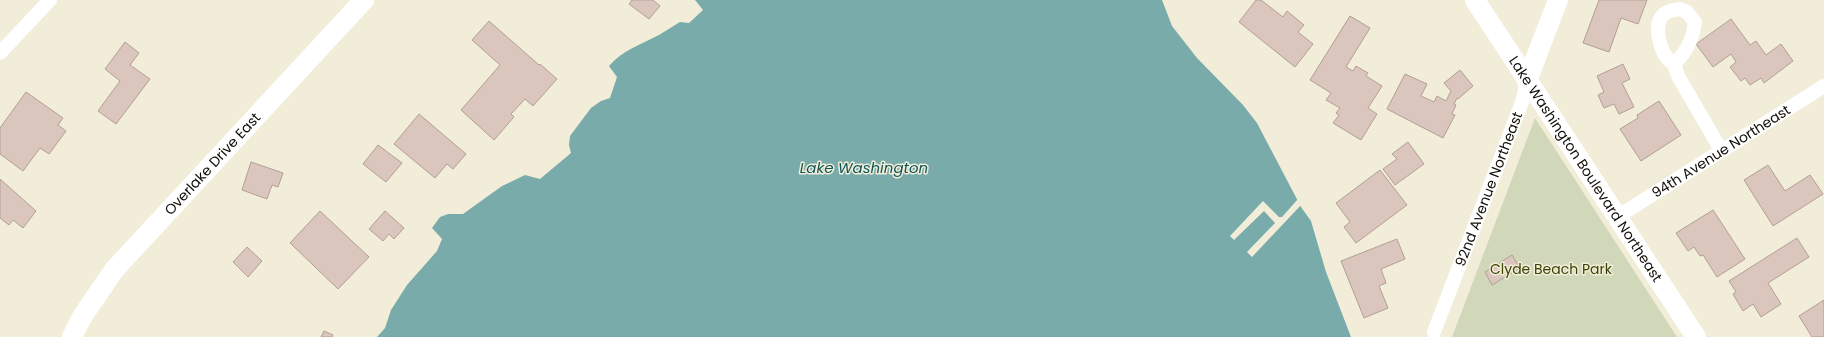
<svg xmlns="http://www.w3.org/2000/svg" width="1824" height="337" viewBox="0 0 1824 337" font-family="Poppins,sans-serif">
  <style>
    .green { fill: #d1d8b9 }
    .water { fill: #79abaa }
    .pier { fill: #f1edd9 }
    .building { fill: #dac6bc; stroke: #b29f95 }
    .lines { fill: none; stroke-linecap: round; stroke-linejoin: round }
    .street { stroke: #fff; stroke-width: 14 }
    .secondary { stroke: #fff; stroke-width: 20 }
    .labels { text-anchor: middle; stroke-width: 3; stroke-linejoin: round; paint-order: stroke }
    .street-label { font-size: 14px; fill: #100e08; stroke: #f1edd9 }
    .park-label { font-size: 14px; fill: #3a4202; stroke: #f1edd9 }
    .water-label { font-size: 15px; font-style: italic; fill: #0f5757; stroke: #f1edd9 }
  </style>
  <rect width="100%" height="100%" fill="#f1edd9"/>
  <polygon class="green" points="1535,118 1677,337 1452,337"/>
  <path class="water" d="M695,0H1162L1172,26L1197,58L1243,105L1257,123L1301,207L1311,221L1326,272L1351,337H377L385,328L391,310L407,285L437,251L442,239L432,228L440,217L448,214H463L502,186L525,175L540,179L571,153L569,145L570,136L591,108L601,101L610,98L617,77L609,66C623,50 640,45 659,35C666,31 673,26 680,22L689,23L703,10Z"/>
  <polygon class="pier" points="1298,199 1302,204 1252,257 1247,252 1275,223 1264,211 1234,240 1230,236 1263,201 1279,217 1282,217"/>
  <g class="building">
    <polygon points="632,0 653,0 660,6 649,19 629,4"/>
    <polygon points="1256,0 1261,0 1283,17 1287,11 1304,25 1298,32 1313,44 1295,67 1239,22"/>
    <polygon points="1599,0 1647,0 1638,24 1621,18 1609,52 1583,43"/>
    <polygon points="1350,16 1370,28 1346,67 1353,71 1356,66 1368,73 1366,76 1382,86 1368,108 1377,114 1361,140 1333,123 1339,115 1336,113 1340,108 1326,100 1331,93 1310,80"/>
    <polygon points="1731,19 1750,45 1756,41 1766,55 1781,44 1793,61 1764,83 1761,78 1750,85 1745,78 1741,81 1730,67 1736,62 1731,54 1713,67 1696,44"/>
    <polygon points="489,21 539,65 540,64 557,79 533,106 525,99 511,114 514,117 494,140 461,110 500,65 472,40"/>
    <polygon points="125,42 139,53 130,65 150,79 116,124 98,111 120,81 105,69"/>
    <polygon points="1623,64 1630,79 1622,83 1634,107 1619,114 1614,104 1604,108 1598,95 1604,92 1597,76"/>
    <polygon points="1460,70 1473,86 1458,99 1457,98 1454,104 1456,105 1452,114 1455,115 1443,138 1387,109 1405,74 1427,84 1421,96 1434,102 1437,96 1446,101 1451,91 1444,83"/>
    <polygon points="26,92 63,118 58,125 66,131 49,154 40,148 23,171 0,154 0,128"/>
    <polygon points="1659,101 1681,135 1641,161 1620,129 1638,118 1637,115"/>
    <polygon points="419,114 466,154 453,169 447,164 435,178 394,144"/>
    <polygon points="1408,142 1424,164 1395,185 1383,169 1397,159 1392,154"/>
    <polygon points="378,145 402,163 386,182 363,164"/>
    <polygon points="251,162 283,173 278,187 272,185 267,199 242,190"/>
    <polygon points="1768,165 1785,191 1810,175 1823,194 1773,226 1744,180"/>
    <polygon points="1380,170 1407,205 1356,243 1344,227 1350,222 1336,203"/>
    <polygon points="0,179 36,211 23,228 13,220 9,225 0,218"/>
    <polygon points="1713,210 1745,259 1717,277 1703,255 1700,256 1694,247 1688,251 1676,233"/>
    <polygon points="320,211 369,257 338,289 290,243"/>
    <polygon points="385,211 404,228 394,239 389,234 383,241 369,229"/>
    <polygon points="1797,238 1809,257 1768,283 1781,304 1761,317 1753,304 1743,311 1733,294 1736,292 1729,281"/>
    <polygon points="1397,239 1405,259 1381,269 1386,283 1379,286 1388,308 1364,318 1341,261"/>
    <polygon points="247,247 262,261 248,277 233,262"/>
    <polygon points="1512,255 1520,268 1492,285 1485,272"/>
    <polygon points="1824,300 1824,337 1812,337 1799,316"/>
    <polygon points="324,331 333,335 332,337 321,337"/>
  </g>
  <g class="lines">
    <g class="street">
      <path d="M1680,9L1687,12L1695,22C1693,39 1686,53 1674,64C1661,58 1653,27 1662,16C1666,11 1674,10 1680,9Z"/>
      <polyline points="0,53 50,0"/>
      <polyline points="1674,64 1678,76 1721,150"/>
      <path id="s1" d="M1617,217L1824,86"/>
      <path id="s2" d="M1434,332L1522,102L1527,81"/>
    </g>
    <g class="secondary">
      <path id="s3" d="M1475,0L1696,337"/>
      <polyline points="1527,81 1558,0"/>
      <path id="s4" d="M72,337L82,317L114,270L364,0"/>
    </g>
  </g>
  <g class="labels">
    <g class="street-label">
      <text dy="5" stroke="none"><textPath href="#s1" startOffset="123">94th Avenue Northeast</textPath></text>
      <text dy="5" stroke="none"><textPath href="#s4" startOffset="224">Overlake Drive East</textPath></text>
      <text dy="5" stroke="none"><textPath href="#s3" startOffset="202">Lake Washington Boulevard Northeast</textPath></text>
      <text dy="5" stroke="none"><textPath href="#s2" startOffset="153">92nd Avenue Northeast</textPath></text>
    </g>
    <g class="park-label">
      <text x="1551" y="274">Clyde Beach Park</text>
    </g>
    <g class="water-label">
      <text x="864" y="173">Lake Washington</text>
    </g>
  </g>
</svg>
